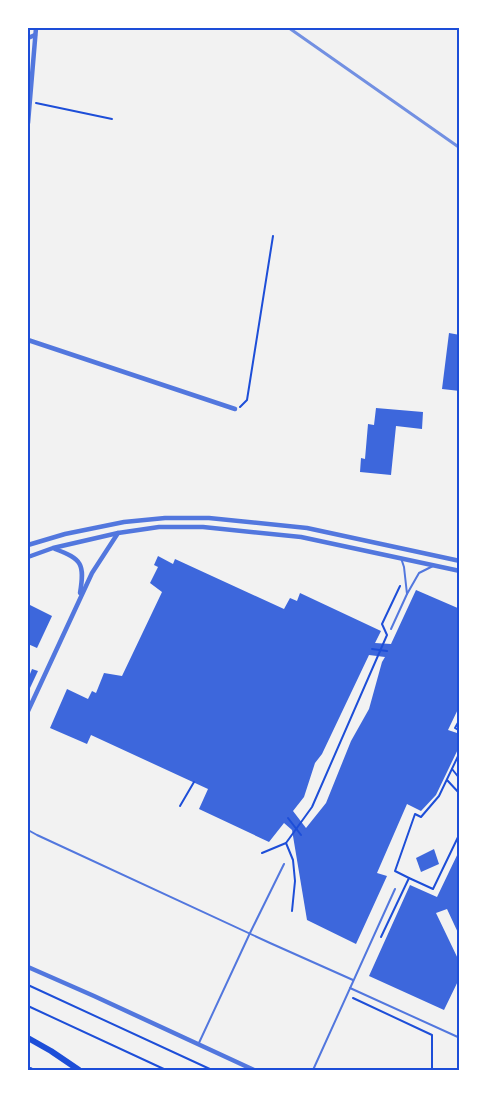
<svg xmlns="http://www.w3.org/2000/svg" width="487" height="1098" viewBox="0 0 487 1098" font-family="'Noto Sans',sans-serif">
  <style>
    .building { fill: #3d67dc; fill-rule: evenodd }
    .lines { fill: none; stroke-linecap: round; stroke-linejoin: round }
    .path { stroke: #1d4ed8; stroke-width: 2 }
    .service { stroke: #5277de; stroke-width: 2 }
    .minor { stroke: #5277de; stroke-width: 4.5 }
    .primary { stroke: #1d4ed8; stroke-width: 6 }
    .rail { stroke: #7290e2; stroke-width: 3 }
    .neatline { fill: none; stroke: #1d4ed8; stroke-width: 2 }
  </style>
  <rect width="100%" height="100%" fill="#f2f2f2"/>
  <g class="building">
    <polygon points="449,333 460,335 460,391 442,389"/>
    <polygon points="376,408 423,412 422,429 396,426 391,475 360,472 361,458 365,459 368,424 374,425"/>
    <path d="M158,556L173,564L175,559L284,609L290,598L297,601L300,593L381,631L375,643L391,644L416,590L460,609V705L448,730L460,734V745L436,795L421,811L407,804L377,873L387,876L356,944L307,920L292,830L284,823L269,842L199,809L208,789L91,735L87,744L50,728L67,689L88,699L92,691L96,693L104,673L122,676L162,592L150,583L158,567L154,565ZM369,655L385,657L382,662L369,709L351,741L326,803L306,828L293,811L304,797L315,763L322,754Z"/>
    <polygon points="28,604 52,616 37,648 28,644"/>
    <polygon points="32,669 38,671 30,688 28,686 28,679"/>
    <polygon points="434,849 439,864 421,872 416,858"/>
    <polygon points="460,849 460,937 447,909 436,913 460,963 460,977 444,1010 369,976 410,885 437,897"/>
  </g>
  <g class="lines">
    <g class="path">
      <polyline points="36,103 112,119"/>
      <polyline points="240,407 247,400 273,236"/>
      <polyline points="372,649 387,651"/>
      <polyline points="460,719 455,728 460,731"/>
      <polyline points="452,769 460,779"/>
      <polyline points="447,780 460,794"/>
      <polyline points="180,806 194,782"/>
      <polyline points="288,818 301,835"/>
      <polyline points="286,843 312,807 387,635 382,624 400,586"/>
      <polyline points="262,853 286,843 293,860 295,881 292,911"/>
      <polyline points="409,878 395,871 415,814 421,817 439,796 460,752"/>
      <polyline points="381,937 409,878 433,889 460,833"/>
      <polyline points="28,985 212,1070"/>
      <polyline points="353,998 432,1035 432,1070"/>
      <polyline points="28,1006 166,1070"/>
    </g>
    <g class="service">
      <polyline points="401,558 404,567 407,594 419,573 433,566"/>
      <polyline points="391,629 407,594"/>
      <polyline points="28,830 37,835 270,943 353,980"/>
      <polyline points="350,988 460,1038"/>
      <polyline points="198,1045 250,933 284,864"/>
      <polyline points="313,1070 395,889"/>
    </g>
    <g class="minor">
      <polyline points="28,38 35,35"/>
      <polyline points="28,123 36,28"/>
      <polyline points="28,340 235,409"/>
      <polyline points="28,545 65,534 124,522 165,518 209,518 307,528 460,561"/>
      <path d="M55,549C82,559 85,564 80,593"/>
      <polyline points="28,557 53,548 118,533 159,527 203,527 301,537 460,571"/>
      <polyline points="28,711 92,573 118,533"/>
      <polyline points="28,967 94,996 254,1070"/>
    </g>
    <g class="primary">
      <polyline points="28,1038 51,1051 79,1070"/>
      <polyline points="28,1070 30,1070"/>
    </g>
    <polyline class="rail" points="289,28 460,148"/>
  </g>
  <rect width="487" height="1098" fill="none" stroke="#ffffff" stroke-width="58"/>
  <rect x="29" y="29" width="429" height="1040" class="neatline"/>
</svg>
